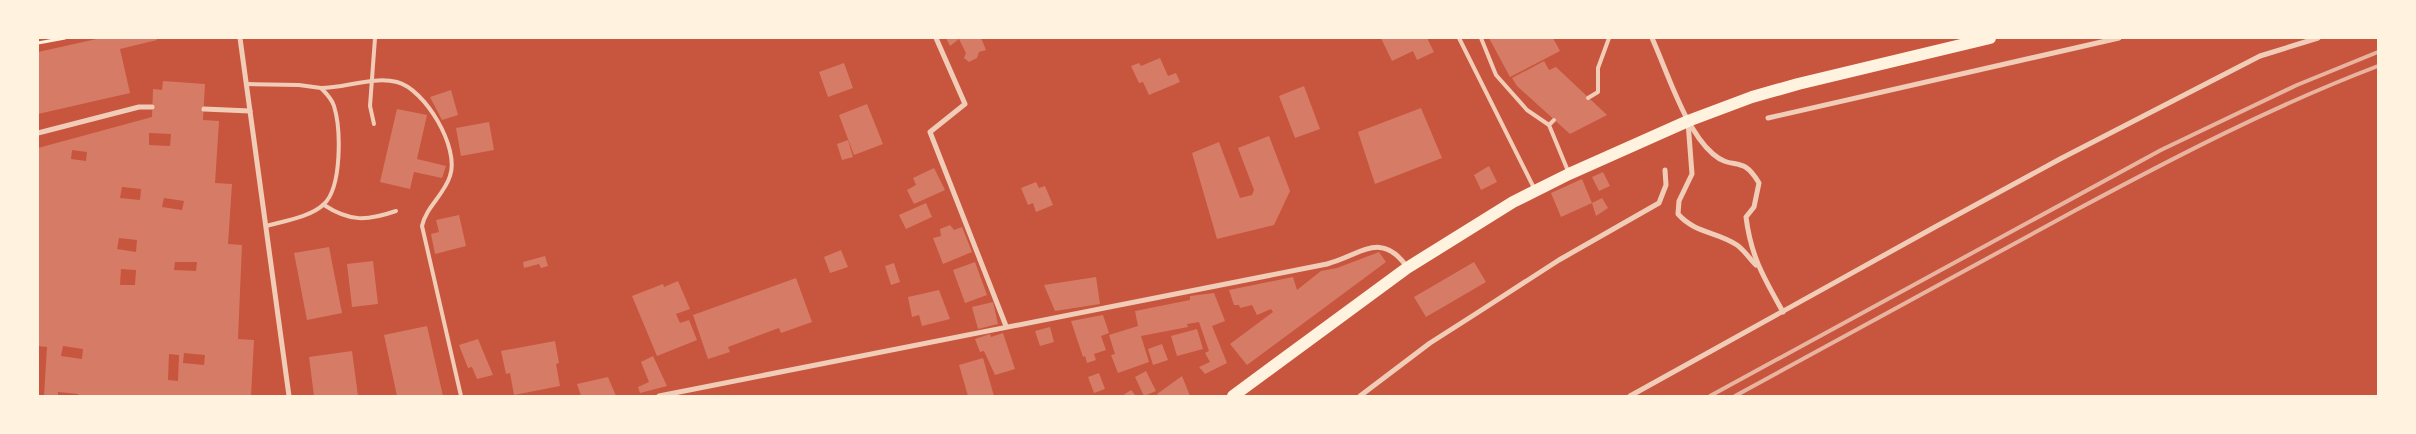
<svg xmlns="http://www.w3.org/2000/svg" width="2416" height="434" viewBox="0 0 2416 434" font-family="Manrope,sans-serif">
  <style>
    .building { fill: #d67c66; fill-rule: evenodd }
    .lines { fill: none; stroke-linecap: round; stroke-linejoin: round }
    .path { stroke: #fff3e0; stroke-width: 3 }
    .service { stroke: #f1ccb7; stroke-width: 4 }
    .minor { stroke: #f1ccb7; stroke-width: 5 }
    .primary { stroke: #fff3e0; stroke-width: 12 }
    .rail { stroke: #e9b49f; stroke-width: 4 }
  </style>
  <rect width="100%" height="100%" fill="#c8553d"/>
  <g class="building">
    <polygon points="101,38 156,38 157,40 120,49 130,93 38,114 38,52"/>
    <polygon points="946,38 981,38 986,50 979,52 977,58 969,62 964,58 966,53 959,39 950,46"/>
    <polygon points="1381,38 1427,38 1434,52 1417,60 1413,51 1392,61"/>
    <polygon points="1489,38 1553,38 1560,51 1510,77"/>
    <polygon points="1160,58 1168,76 1176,73 1180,82 1149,95 1143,82 1139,83 1131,66 1139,63 1141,66"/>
    <polygon points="1544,61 1549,70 1556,67 1607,115 1570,134 1517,86 1512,78"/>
    <polygon points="844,63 853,88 828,97 819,72"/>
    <path d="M163,81L205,84L203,120L219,121L215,183L232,184L228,244L242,245L238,339L254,340L251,396H78V394L58,392V396H44L47,347L38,346V148L152,117L153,89L162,90ZM149,133L171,134L170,146L149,145ZM72,150L87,152L86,161L71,159ZM122,187L141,189L140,200L120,198ZM164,198L184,201L182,210L162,207ZM119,238L137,240L136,252L117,249ZM175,262H197L196,271L174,270ZM121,269L136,270L135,285H120ZM63,346L83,349L82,359L61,356ZM184,353L205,355L204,365L183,363ZM169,354L179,355L178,381L168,380Z"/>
    <polygon points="1304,86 1320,129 1295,138 1279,96"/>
    <polygon points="451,90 458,115 442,120 430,97"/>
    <polygon points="867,104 883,144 854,155 839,115"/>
    <polygon points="1421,108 1442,158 1375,184 1358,132"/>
    <polygon points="397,109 427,115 417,159 446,166 442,178 414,172 410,189 380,182"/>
    <polygon points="489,122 494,150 461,156 456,128"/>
    <polygon points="1269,136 1290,191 1274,225 1217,239 1192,153 1219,142 1240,198 1252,195 1254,190 1238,148"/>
    <polygon points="848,140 853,157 842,160 837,144"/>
    <polygon points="1489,166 1497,182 1481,190 1474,175"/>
    <polygon points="934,168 945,190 914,204 907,190 916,185 913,178"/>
    <polygon points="1603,172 1610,186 1599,191 1592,177"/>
    <polygon points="1582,179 1592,203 1602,198 1608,208 1596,216 1592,203 1561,217 1551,193"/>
    <polygon points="1036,182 1039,188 1045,186 1053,205 1036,212 1033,203 1028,205 1021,188"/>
    <polygon points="926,203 932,217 906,229 899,215"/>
    <polygon points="459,215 466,246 435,254 431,234 439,232 436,220"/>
    <polygon points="950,225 954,230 962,227 972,252 943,264 933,238 941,236 940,229"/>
    <polygon points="329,247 342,313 307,320 294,253"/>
    <polygon points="841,250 848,267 830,273 824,257"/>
    <polygon points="1379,252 1386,262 1247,365 1230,344 1273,312 1271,309 1257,315 1252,305 1240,308 1239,305 1234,305 1229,290 1293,277 1297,290 1321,271 1337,268"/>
    <polygon points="545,256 548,266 541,268 539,264 524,268 523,262"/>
    <polygon points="373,261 378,304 352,307 347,264"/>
    <polygon points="975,262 987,295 965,303 953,270"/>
    <polygon points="1474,262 1486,282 1426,317 1414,297"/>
    <polygon points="894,263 900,282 891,285 885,266"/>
    <polygon points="1096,277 1100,304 1055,311 1044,285"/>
    <polygon points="796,278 812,322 781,333 779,328 728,347 730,352 708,359 693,315"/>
    <polygon points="678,281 690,309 676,314 680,323 689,320 697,340 657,356 632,296 663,284 664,287"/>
    <polygon points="939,290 950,319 922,326 919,315 912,317 908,297"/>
    <polygon points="1214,293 1225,321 1212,326 1227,363 1205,374 1199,367 1210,362 1205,353 1209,351 1199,322 1187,324 1188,327 1141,336 1149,362 1118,373 1111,355 1115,354 1109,335 1138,326 1135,311 1190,300 1190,296"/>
    <polygon points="993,302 998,324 978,329 972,307"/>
    <polygon points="1103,315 1109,333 1101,336 1106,350 1094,354 1096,360 1087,363 1085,356 1083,357 1071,321"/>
    <polygon points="427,326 443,396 397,396 384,335"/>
    <polygon points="1050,327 1054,342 1040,346 1035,331"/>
    <polygon points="1197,329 1203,349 1177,356 1171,336"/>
    <polygon points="1003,333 1015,369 995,375 984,351 980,352 975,339 990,334 991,337"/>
    <polygon points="478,339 493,375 477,379 472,367 468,368 459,345"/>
    <polygon points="555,341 559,363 556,364 560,386 514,395 510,373 506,374 501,351"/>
    <polygon points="1162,344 1168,360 1153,365 1148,349"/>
    <polygon points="352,351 358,396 314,396 309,357"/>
    <polygon points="653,356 667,386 640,393 638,387 649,382 641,362"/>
    <polygon points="983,358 994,396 968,396 959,365"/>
    <polygon points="1146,371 1156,391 1144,396 1135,377"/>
    <polygon points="1099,373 1105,389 1094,393 1088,377"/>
    <polygon points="1182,376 1190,396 1158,396 1157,394"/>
    <polygon points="608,377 616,396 581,396 577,384"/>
    <polygon points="1131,390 1136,396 1122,396"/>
  </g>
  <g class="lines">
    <polyline class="path" points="38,43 65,38"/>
    <g class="service">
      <polyline points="1459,38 1534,188"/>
      <polyline points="1481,38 1496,75 1527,110 1549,125"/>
      <path d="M246,84L299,85L321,88C326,93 332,99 334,106C341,129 342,187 324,204C311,217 284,221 266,226"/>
      <path d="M321,88C345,88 373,76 397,82C425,89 460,148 450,176C444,195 426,207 422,226L461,396"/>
      <polyline points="1588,98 1598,92 1598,68 1609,38"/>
      <polyline points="1554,120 1549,125 1568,171"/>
      <polyline points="374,124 370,106 375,38"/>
      <path d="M324,205C350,222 367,221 396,211"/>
    </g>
    <g class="minor">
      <polyline points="240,38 289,396"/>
      <polyline points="936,38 965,104 930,132 1006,326"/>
      <path d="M1652,38C1667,71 1685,130 1713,154C1734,172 1741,153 1759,183L1754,207L1746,217C1751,257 1764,278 1783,312"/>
      <polyline points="204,109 250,111"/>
      <polyline points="1768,118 2119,38"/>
      <path d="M1688,122L1692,174L1679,201L1678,214C1696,234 1716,231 1737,245C1744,250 1750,259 1756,265"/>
      <polyline points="38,133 139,107 152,107"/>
      <path d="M659,396L1327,264C1361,255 1381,230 1407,267"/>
      <polyline points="1360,396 1430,343 1477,313 1559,260 1659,203 1666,185 1665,170"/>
      <polyline points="1630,396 1935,227 2060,159 2260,56 2318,38"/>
    </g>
    <polyline class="primary" points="1233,396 1407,268 1513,202 1569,174 1688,121 1752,97 1798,84 1990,38"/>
    <g class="rail">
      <polyline points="1710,396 2161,150 2297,85 2378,52"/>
      <path d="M1735,396C1849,335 1962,271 2076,210C2175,157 2273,106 2378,66"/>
    </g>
  </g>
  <rect width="2416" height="434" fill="none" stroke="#fff3e0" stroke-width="78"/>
</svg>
